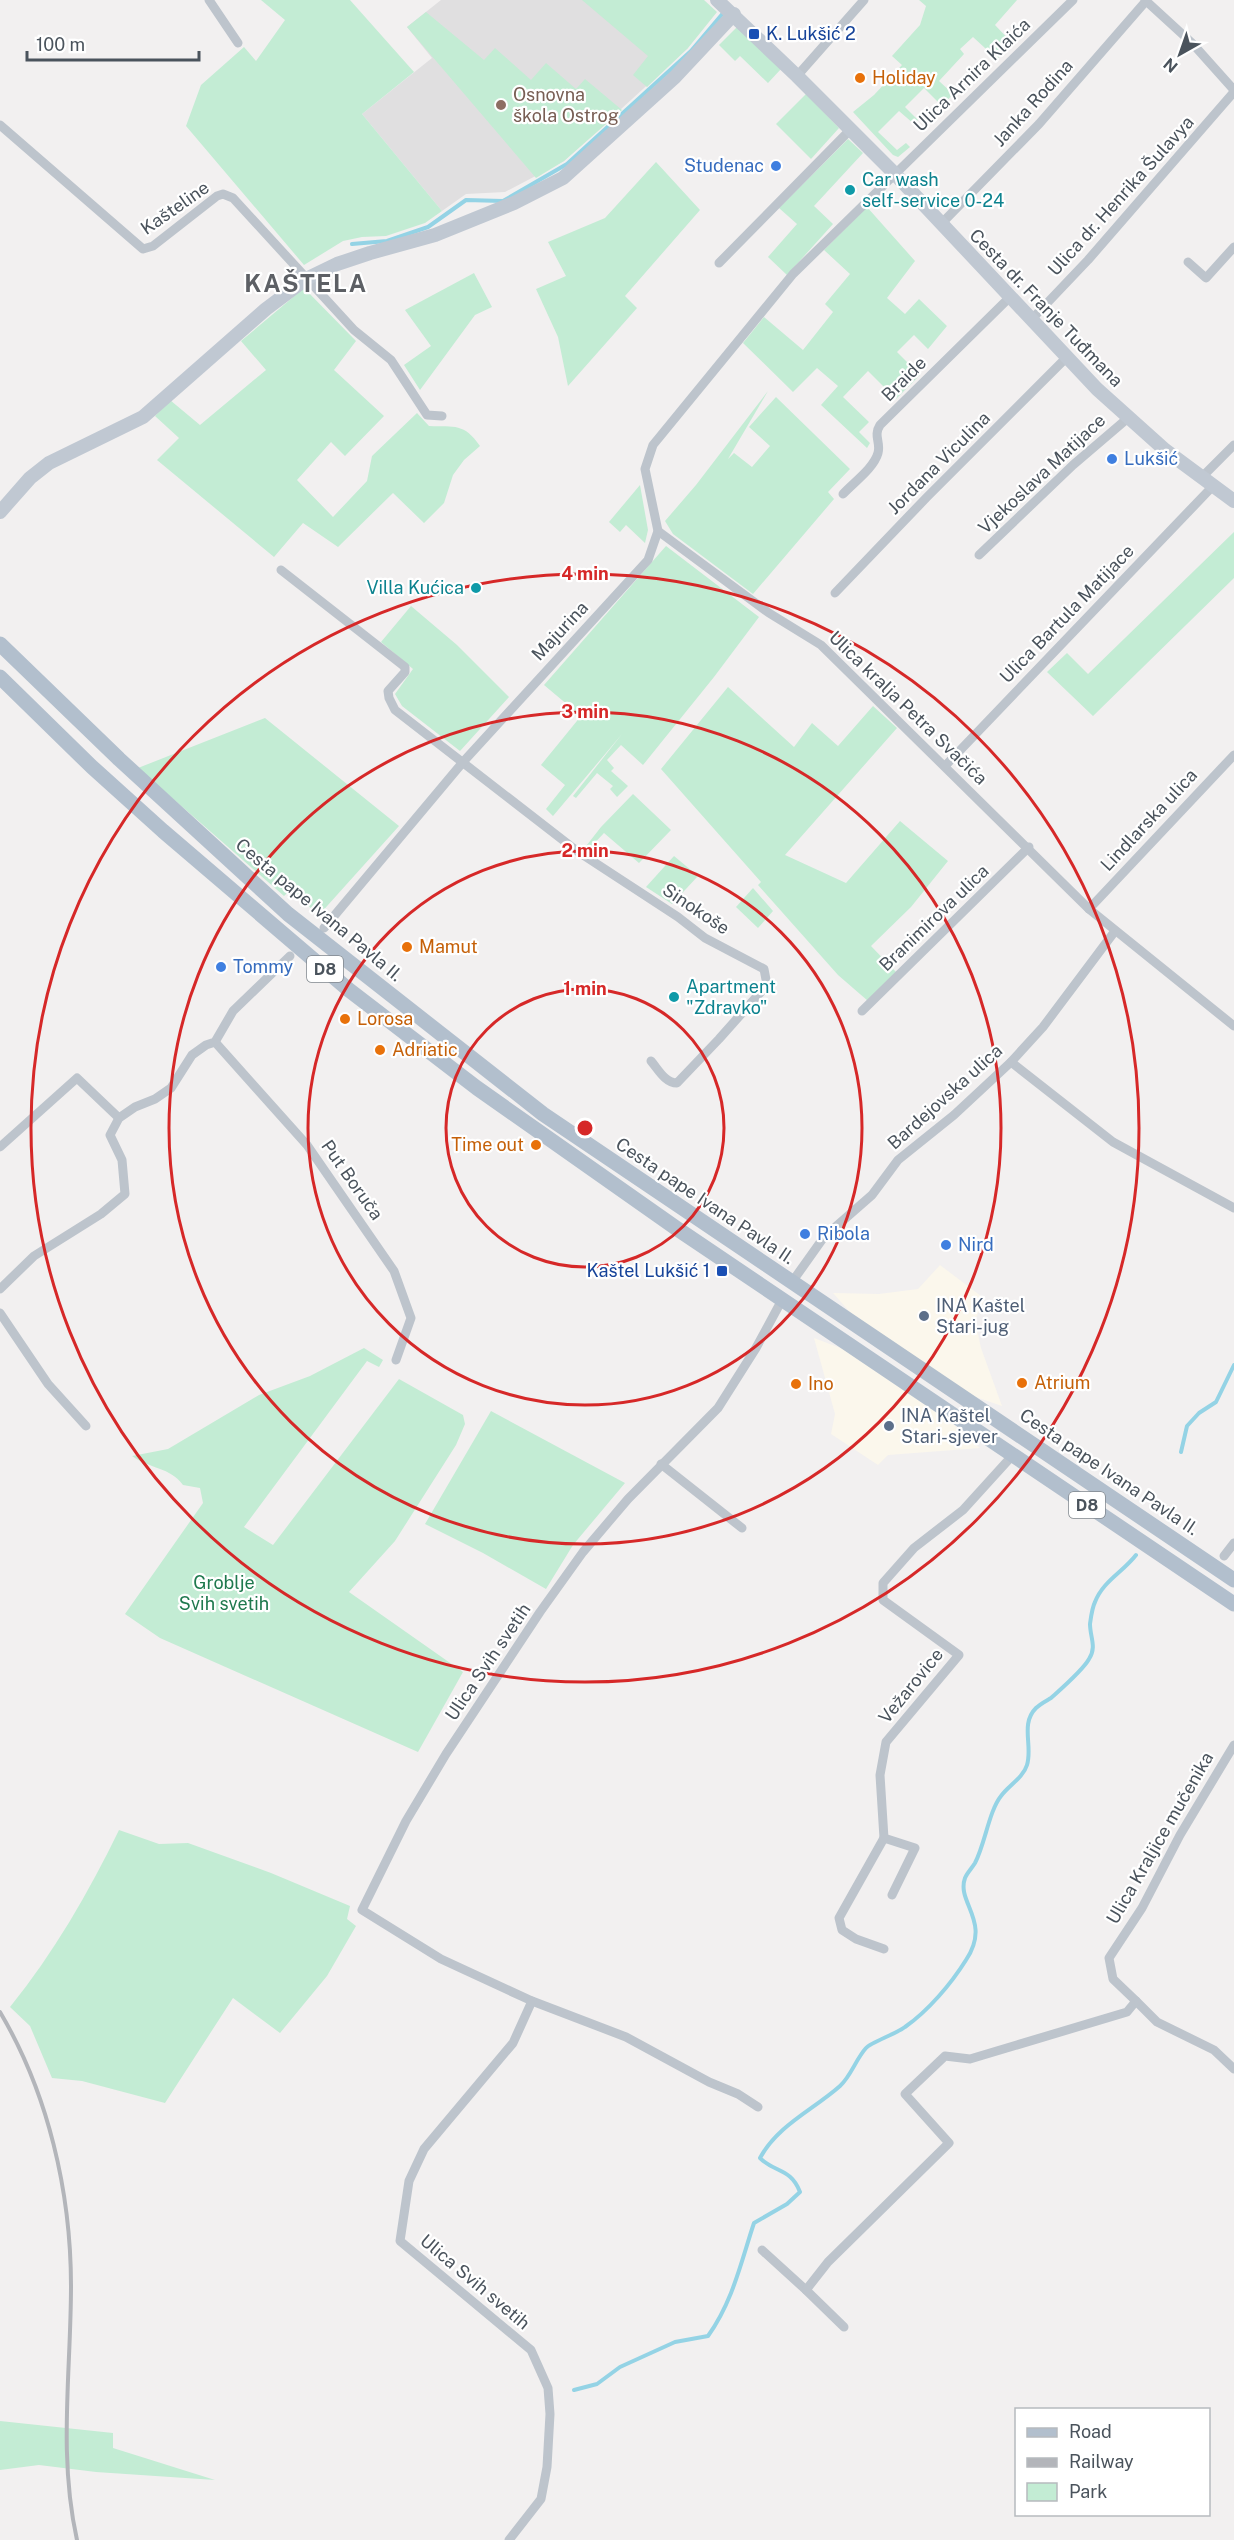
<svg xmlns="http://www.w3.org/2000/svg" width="1234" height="2540" viewBox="0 0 1234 2540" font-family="'Public Sans',sans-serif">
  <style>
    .commercial { fill: #fbf7ec }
    .education { fill: #e0dfe0 }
    .green { fill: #c3ecd4 }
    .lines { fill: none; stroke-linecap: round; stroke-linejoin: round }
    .stream { stroke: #94d3e5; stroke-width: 4 }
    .street { stroke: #bdc4cc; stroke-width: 9 }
    .secondary { stroke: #c0c8d2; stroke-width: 14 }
    .primary { stroke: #b2bfcd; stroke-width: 15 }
    .rail { stroke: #b3b5ba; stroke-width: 4 }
    .ring { fill: none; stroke: #d62828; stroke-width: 3 }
    .transit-dot { fill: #1a4fb4; stroke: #fff; stroke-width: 2 }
    .food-dot { fill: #e8710a; stroke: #fff; stroke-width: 2 }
    .education-dot { fill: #8d6e63; stroke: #fff; stroke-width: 2 }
    .shop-dot { fill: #3f7fe0; stroke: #fff; stroke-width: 2 }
    .culture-dot { fill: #0f9aa8; stroke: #fff; stroke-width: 2 }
    .service-dot { fill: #5c6f8a; stroke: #fff; stroke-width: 2 }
    .labels { text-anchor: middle; stroke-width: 4.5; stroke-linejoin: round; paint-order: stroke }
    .shield { fill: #fff; stroke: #80878d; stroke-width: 1.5 }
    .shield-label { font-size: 16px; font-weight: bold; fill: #4a535c }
    .transit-label { font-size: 18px; fill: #164399; stroke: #fff; text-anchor: start }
    .street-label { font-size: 18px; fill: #4a535c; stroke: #fff }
    .food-label { font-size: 18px; fill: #c56008; stroke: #fff; text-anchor: start }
    .education-label { font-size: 18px; fill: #785e54; stroke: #fff; text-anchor: start }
    .shop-label { font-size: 18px; fill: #366cbe; stroke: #fff; text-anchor: start }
    .culture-label { font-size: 18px; fill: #0d838f; stroke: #fff; text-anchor: start }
    .service-label { font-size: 18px; fill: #4e5e75; stroke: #fff; text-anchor: start }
    .park-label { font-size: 18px; fill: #1f794e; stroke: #fff }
    .district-label { font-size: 24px; font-weight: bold; letter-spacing: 1.5px; fill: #5d6065; stroke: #fff }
    .centre { fill: #d62828; stroke: #fff; stroke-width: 3 }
    .ring-label { font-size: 18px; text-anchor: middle; font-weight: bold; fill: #d62828; stroke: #fff; stroke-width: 4.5; stroke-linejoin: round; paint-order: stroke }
  </style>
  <rect width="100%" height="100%" fill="#f2f0f0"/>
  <g class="commercial">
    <polygon points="940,1265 985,1299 975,1320 981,1348 1002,1406 973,1396 855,1318 833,1293 879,1294 918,1289"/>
    <polygon points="814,1338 843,1349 953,1424 980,1448 888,1455 878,1465 831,1434 835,1414"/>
  </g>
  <polygon class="education" points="441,0 678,0 688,48 564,161 505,192 466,194 442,211 362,114 432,58 407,27"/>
  <g class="green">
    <polygon points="261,0 350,0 414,72 362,114 442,211 425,223 386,236 362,237 343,241 304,265 186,126 201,85 244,47 256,61 285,20"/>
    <polygon points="582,0 704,0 717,12 688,48 647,87 633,75 648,56"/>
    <polygon points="919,0 1017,0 995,25 1013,44 997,59 973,37 960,49 964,54 939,81 953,94 942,106 924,88 905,107 918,120 914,124 899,111 878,132 897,150 906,143 910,147 898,157 893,155 853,112 874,95 902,65 892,56 920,25 926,6"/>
    <polygon points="426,12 484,60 495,48 531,80 546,63 576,89 585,79 622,110 564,161 536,178 407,27"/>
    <polygon points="738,26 781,69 768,83 740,56 735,61 719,45"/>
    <polygon points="806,94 839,128 811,159 776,124"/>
    <polygon points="848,139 863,153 814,206 833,224 787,275 768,257 797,224 779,208"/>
    <polygon points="656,162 700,210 625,296 637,308 568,386 558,337 536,289 566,276 548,242 605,218"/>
    <polygon points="867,207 915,261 887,298 905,314 919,299 947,326 928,349 914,335 897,352 920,375 896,399 868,371 843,397 869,422 859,432 870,443 867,448 821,405 838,386 817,368 793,392 743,343 764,317 803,350 833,312 825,304 850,274 824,250"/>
    <polygon points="474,273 492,307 475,315 420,390 404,365 431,346 405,310"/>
    <path d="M304,288L356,341L334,370L384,416L345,456L331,442L297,480L333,517L367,481L372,456L417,413L429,426C455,427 464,423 480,446L464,460L453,475L444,503L424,523L393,493L338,547L303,523L274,557L157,460L179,438L155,416L170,400L200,425L266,370L241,341Z"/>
    <polygon points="768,391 728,459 734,453 752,467 770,446 749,427 776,397 850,469 828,492 834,499 753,594 673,534 665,521 696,485"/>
    <polygon points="640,485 648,530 645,543 626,525 620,532 609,522"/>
    <polygon points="1234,532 1234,578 1093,716 1047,672 1067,653 1088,674"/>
    <polygon points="666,546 759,617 714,677 643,765 621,745 607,760 614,768 611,771 628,786 617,797 610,789 613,786 597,773 576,798 573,796 622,734 553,816 546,809 565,785 541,765 581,716 544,685"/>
    <polygon points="411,606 457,645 509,697 460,751 402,706 395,694 413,669 381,642"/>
    <polygon points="728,687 794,747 812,723 838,746 873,706 897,728 785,855 846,883 900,821 948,861 911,907 871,946 896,972 868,1001 838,975 758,885 761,882 661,769"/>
    <polygon points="265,718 399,826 319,915 290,890 284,896 138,768"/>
    <polygon points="633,794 671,830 639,863 604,833 586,852 583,850 601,827"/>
    <polygon points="674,856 698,876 672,904 646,887"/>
    <polygon points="753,888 773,911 758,928 736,907"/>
    <path d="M364,1348L383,1360L379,1367L367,1361L244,1527L273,1545L399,1379L463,1415L465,1424L456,1445L395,1541L349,1592L463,1672L418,1752L160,1638L125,1614L203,1503L200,1488L183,1485C170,1467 150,1469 132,1456L168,1449L259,1395L310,1376Z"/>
    <polygon points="491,1411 625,1483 573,1545 546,1589 483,1553 425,1524"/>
    <path d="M119,1830L159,1844L188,1843L271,1873L350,1906L347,1919L356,1926L327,1976L280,2033L233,1998L165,2103L82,2081L52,2078L30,2026L10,2007C53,1954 89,1892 119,1830Z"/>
    <polygon points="0,2421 113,2433 113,2448 215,2480 96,2472 39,2465 0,2470"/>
  </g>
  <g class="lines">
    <g class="stream">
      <polyline points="352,244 387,241 428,227 466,200 503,201 567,164 691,51 724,12"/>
      <polyline points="1181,1452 1187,1426 1199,1413 1216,1402 1234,1365"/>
      <path d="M574,2390L597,2384L620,2367L675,2342L708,2336C733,2301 741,2262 754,2223L787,2204L800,2192C791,2168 775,2173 760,2158C778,2125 813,2110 840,2086C851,2076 856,2059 866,2048C871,2042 896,2034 905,2027C928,2011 951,1984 966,1960C992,1921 956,1903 965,1878C967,1873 972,1868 975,1863C985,1844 989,1811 1001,1796C1009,1785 1023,1778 1027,1765C1033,1746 1020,1724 1036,1708C1040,1704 1046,1701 1051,1698C1061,1689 1083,1670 1089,1659C1097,1647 1090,1637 1090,1624C1091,1617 1092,1608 1095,1602C1103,1581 1123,1572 1136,1555"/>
    </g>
    <g class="street">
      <polyline points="209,0 238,43"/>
      <polyline points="1145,0 1192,43 1234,90"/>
      <polyline points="797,76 864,0"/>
      <polyline points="0,125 143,249 153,246 217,196 223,194 233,198 354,330 391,360 427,415 442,416"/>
      <polyline points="941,224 1039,124 1146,1"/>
      <polyline points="1188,262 1206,278 1234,247"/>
      <polyline points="719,263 850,130"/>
      <polyline points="1031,320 1088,260 1234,92"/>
      <polyline points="1202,477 1234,445"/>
      <path d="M843,494C853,483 874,468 878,453C881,442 873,436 880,425L1010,297"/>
      <polyline points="658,531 769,613 821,645 1089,909 1234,1026"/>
      <polyline points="979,555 1073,465 1128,418"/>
      <path d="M281,570L405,667V672L388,691L389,698L395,710L577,851L678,917L705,938L764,969L767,985L719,1039L677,1083C665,1083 658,1069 651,1061"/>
      <polyline points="835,593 927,497 1067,357"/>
      <polyline points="945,766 1213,486"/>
      <polyline points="1089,909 1234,755"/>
      <polyline points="324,928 463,762 648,560 658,531 645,469 653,445 793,274 1073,0"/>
      <polyline points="862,1011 1029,847"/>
      <polyline points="215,1042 307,1145 394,1271 411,1318 396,1360"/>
      <polyline points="1011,1062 1113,1142 1234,1208"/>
      <polyline points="0,1147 77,1078 119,1118"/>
      <polyline points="792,1282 824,1237 872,1195 898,1160 954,1115 1011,1062 1043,1027 1115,931"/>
      <polyline points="0,1289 34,1256 101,1214 125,1194 122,1160 110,1135 119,1118 135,1107 155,1099 171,1088 192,1055 206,1045 215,1042 233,1011 290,956"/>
      <polyline points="0,1313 48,1384 86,1426"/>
      <polyline points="661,1464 742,1528"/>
      <polyline points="1224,1556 1234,1543"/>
      <polyline points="892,1895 915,1848 884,1838 880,1775 886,1742 959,1655 883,1600 883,1583 914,1548 963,1510 1012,1456"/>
      <polyline points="884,1949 856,1939 842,1930 839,1918 884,1838"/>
      <polyline points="1136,2001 1157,2022 1214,2050 1234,2069"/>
      <polyline points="758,2107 738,2094 709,2082 626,2037 532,2001 441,1959 362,1910 406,1821 446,1754 540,1612 583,1552 628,1499 718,1408 756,1348 783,1298"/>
      <polyline points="762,2250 806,2290"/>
      <polyline points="844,2327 806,2290 828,2262 949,2143 905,2094 945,2056 970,2059 1127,2012 1136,2001 1113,1979 1109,1958 1142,1908 1180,1835 1234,1745"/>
      <polyline points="509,2540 541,2499 547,2467 550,2414 548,2388 531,2350 400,2241 409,2181 424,2149 513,2043 532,2001"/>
    </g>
    <g class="secondary">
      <polyline points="717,0 797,76 894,173 1097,389 1165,450 1234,501"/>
      <polyline points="0,512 30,478 49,463 143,417 266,309 306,279 337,264 370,253 435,235 514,203 563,178 675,77 734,14"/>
    </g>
    <g class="primary">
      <polyline points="0,644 119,759 288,914 543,1114 1234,1580"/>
      <polyline points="0,677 92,767 163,831 349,990 477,1088 676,1228 1234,1604"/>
    </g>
    <path class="rail" d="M0,2012C48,2093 71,2192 71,2286C71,2372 58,2455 77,2540"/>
  </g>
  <g class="ring">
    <circle cx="585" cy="1128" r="139"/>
    <circle cx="585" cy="1128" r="277"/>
    <circle cx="585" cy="1128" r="416"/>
    <circle cx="585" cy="1128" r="554"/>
  </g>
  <g class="transit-dot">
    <rect x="748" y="28" width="12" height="12" rx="3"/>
    <rect x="716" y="1265" width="12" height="12" rx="3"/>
  </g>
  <g class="food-dot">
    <circle cx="860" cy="78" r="6"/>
    <circle cx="407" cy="947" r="6"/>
    <circle cx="345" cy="1019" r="6"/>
    <circle cx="380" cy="1050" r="6"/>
    <circle cx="536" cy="1145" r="6"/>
    <circle cx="1022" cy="1383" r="6"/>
    <circle cx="796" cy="1384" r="6"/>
  </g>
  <circle class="education-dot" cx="501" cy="105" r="6"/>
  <g class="shop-dot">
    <circle cx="776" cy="166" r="6"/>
    <circle cx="1112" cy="459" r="6"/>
    <circle cx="221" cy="967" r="6"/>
    <circle cx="805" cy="1234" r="6"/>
    <circle cx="946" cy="1245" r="6"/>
  </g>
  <g class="culture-dot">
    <circle cx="850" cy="190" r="6"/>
    <circle cx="476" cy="588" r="6"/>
    <circle cx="674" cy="997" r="6"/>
  </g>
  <g class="service-dot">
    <circle cx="924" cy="1316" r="6"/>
    <circle cx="889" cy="1426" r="6"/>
  </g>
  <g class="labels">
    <g class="shield">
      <rect x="307" y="956" width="36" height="26" rx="4.5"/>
      <rect x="1069" y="1492" width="36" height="26" rx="4.5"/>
    </g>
    <g class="shield-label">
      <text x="325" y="975">D8</text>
      <text x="1087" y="1511">D8</text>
    </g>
    <g class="transit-label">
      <text x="766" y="40">K. Lukšić 2</text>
      <text x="710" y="1277" text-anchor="end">Kaštel Lukšić 1</text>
    </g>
    <g class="street-label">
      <text transform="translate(972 75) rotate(-44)" y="6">Ulica Arnira Klaića</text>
      <text transform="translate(1033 103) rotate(-48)" y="6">Janka Rodina</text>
      <text transform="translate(1121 196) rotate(-48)" y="6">Ulica dr. Henrika Šulavya</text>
      <text transform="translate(175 208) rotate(-35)" y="6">Kašteline</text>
      <text transform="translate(1046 308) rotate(46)" y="6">Cesta dr. Franje Tuđmana</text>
      <text transform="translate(904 379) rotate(-45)" y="6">Braide</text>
      <text transform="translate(939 463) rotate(-45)" y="6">Jordana Viculina</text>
      <text transform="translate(1042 474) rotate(-43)" y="6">Vjekoslava Matijace</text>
      <text transform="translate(1067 614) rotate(-46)" y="6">Ulica Bartula Matijace</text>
      <text transform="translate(560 631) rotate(-47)" y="6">Majurina</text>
      <text transform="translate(908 708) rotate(44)" y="6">Ulica kralja Petra Svačića</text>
      <text transform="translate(1149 820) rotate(-47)" y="6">Lindlarska ulica</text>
      <text transform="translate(696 909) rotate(34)" y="6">Sinokoše</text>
      <text transform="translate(319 910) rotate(40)" y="6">Cesta pape Ivana Pavla II.</text>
      <text transform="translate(934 918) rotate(-44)" y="6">Branimirova ulica</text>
      <text transform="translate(945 1097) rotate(-42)" y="6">Bardejovska ulica</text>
      <text transform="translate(352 1180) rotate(55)" y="6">Put Boruča</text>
      <text transform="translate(705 1201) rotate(34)" y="6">Cesta pape Ivana Pavla II.</text>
      <text transform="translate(1109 1472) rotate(34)" y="6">Cesta pape Ivana Pavla II.</text>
      <text transform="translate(488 1662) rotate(-56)" y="6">Ulica Svih svetih</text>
      <text transform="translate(911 1686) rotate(-51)" y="6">Vežarovice</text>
      <text transform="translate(1160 1838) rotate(-60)" y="6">Ulica Kraljice mučenika</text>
      <text transform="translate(475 2282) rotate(40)" y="6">Ulica Svih svetih</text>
    </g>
    <g class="food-label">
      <text x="872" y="84">Holiday</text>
      <text x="419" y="953">Mamut</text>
      <text x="357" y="1025">Lorosa</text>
      <text x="392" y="1056">Adriatic</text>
      <text x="524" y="1151" text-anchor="end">Time out</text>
      <text x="1034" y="1389">Atrium</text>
      <text x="808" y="1390">Ino</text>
    </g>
    <g class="education-label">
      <text x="513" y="101">Osnovna<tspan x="513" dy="21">škola Ostrog</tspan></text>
    </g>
    <g class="shop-label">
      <text x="764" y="172" text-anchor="end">Studenac</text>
      <text x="1124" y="465">Lukšić</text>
      <text x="233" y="973">Tommy</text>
      <text x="817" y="1240">Ribola</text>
      <text x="958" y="1251">Nird</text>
    </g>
    <g class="culture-label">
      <text x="862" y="186">Car wash<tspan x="862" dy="21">self-service 0-24</tspan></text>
      <text x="464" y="594" text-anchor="end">Villa Kućica</text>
      <text x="686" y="993">Apartment<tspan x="686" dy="21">"Zdravko"</tspan></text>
    </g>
    <g class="service-label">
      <text x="936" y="1312">INA Kaštel<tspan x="936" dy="21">Stari-jug</tspan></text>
      <text x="901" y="1422">INA Kaštel<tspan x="901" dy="21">Stari-sjever</tspan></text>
    </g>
    <g class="park-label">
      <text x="224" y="1589">Groblje<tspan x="224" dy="21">Svih svetih</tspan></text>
    </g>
    <g class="district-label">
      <text x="306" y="292">KAŠTELA</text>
    </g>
  </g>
  <circle cx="585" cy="1128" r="9" class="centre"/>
  <g class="ring-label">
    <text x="585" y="580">4 min</text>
    <text x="585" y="718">3 min</text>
    <text x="585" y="857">2 min</text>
    <text x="585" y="995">1 min</text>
  </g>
  <rect x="1015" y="2408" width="195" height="108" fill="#ffffff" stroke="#b7babe" stroke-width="1.5"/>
  <rect x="1027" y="2428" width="30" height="9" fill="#b2bfcd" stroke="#b7babe" stroke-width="1.5"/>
  <text x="1069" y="2438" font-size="18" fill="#4a535c">Road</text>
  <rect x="1027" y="2458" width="30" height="9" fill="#b3b5ba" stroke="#b7babe" stroke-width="1.5"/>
  <text x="1069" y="2468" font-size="18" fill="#4a535c">Railway</text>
  <rect x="1027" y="2483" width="30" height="18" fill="#c3ecd4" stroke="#b7babe" stroke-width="1.5"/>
  <text x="1069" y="2498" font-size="18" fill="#4a535c">Park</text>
  <g transform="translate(1180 54) rotate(220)" stroke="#ffffff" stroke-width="4.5" paint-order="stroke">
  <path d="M0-4.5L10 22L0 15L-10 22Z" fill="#4a535c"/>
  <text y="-9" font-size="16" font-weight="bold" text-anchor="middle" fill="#4a535c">N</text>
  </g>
  <path d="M27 51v9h172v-9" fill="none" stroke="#4a535c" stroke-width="3"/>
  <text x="36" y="51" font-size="18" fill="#4a535c" stroke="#ffffff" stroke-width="4.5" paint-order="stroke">100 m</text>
</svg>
